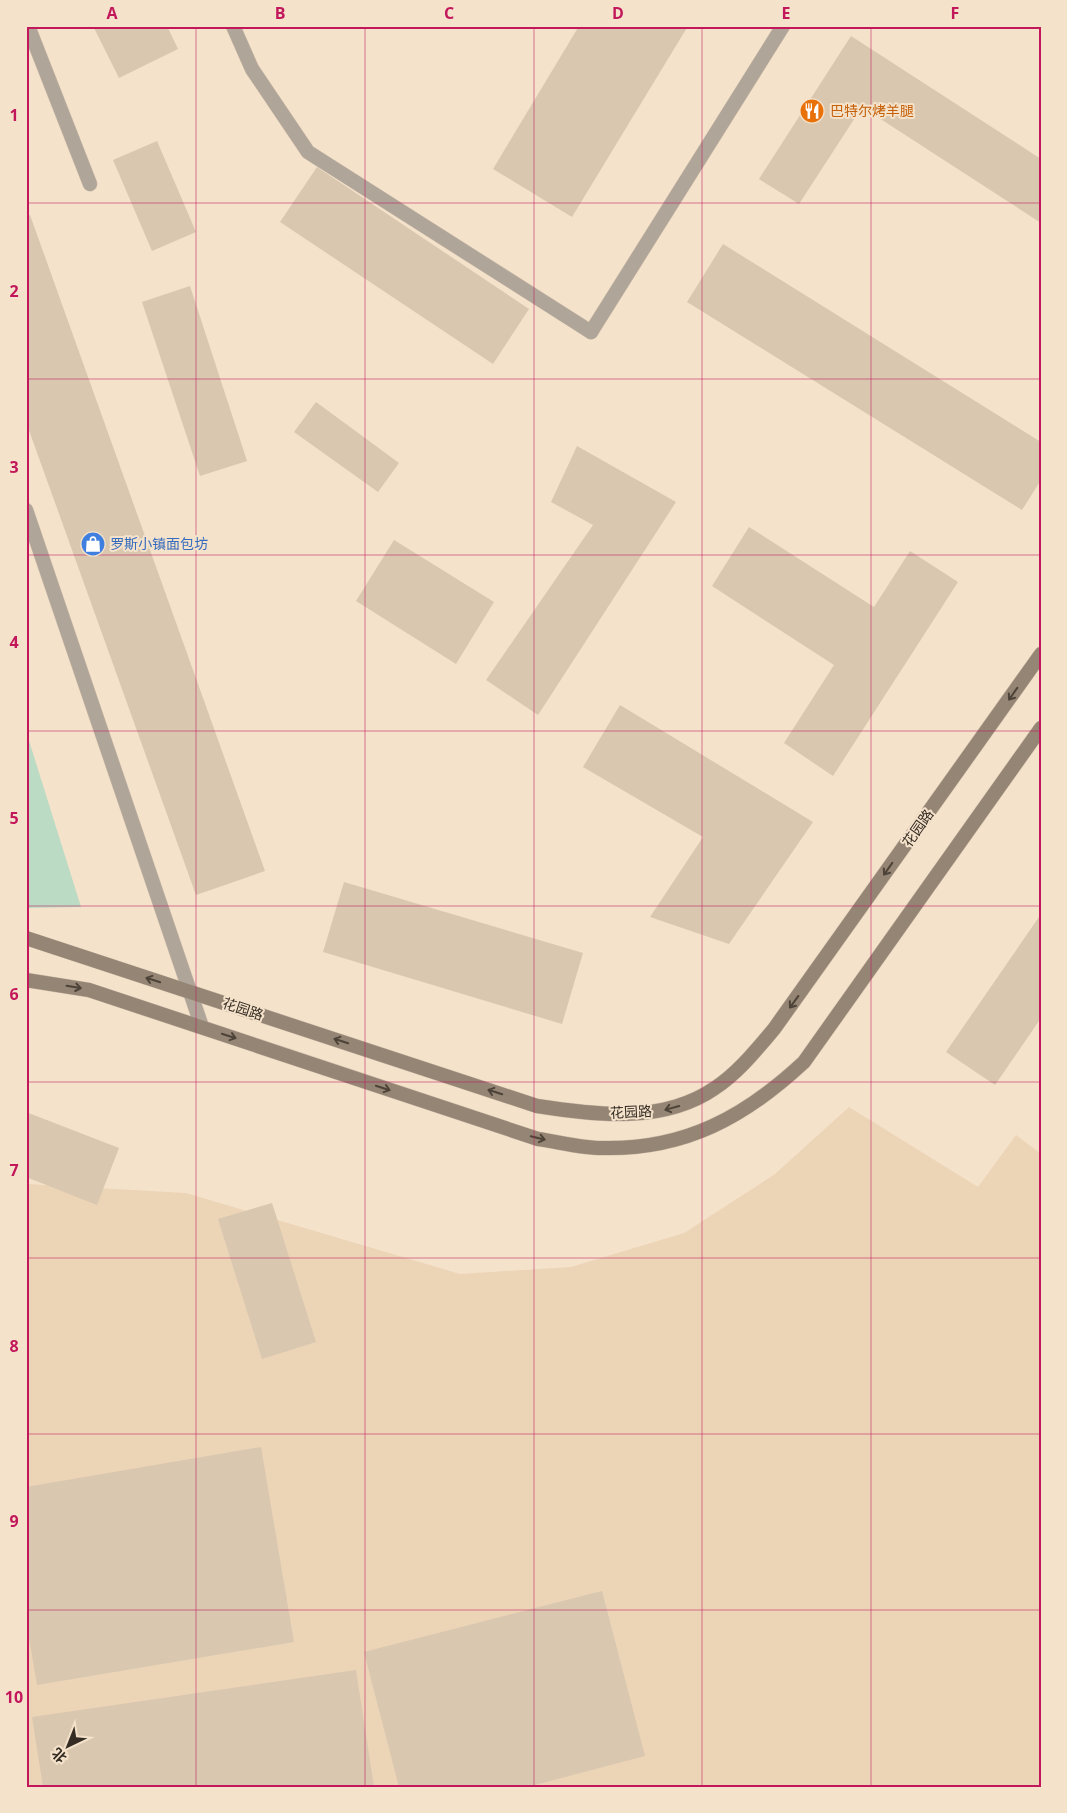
<svg xmlns="http://www.w3.org/2000/svg" width="1067" height="1813" viewBox="0 0 1067 1813" font-family="'Open Sans','Noto Sans SC',sans-serif">
  <style>
    .built { fill: #ecd4b7 }
    .green { fill: #bbdbc4 }
    .building { fill: #d9c7b0 }
    .lines { fill: none; stroke-linecap: round; stroke-linejoin: round }
    .minor-casing { stroke: #cfbeaa; stroke-width: 15 }
    .tertiary-casing { stroke: #cfbeaa; stroke-width: 15 }
    .secondary-casing { stroke: #cfbeaa; stroke-width: 15 }
    .minor { stroke: #afa599; stroke-width: 14 }
    .tertiary { stroke: #afa599; stroke-width: 14 }
    .secondary { stroke: #958574; stroke-width: 14 }
    .oneway { stroke: #4d4338 }
    .grid { fill: none; stroke: #c2185b; stroke-width: 1; stroke-opacity: 0.55 }
    .labels { text-anchor: middle; stroke-width: 4; stroke-linejoin: round; paint-order: stroke }
    .food-label { font-size: 14px; fill: #c56008; stroke: #f5e2cb; text-anchor: start }
    .shop-label { font-size: 14px; fill: #366cbe; stroke: #f5e2cb; text-anchor: start }
    .street-label { font-size: 14px; fill: #352d24; stroke: #f5e2cb }
    .neatline { fill: none; stroke: #c2185b; stroke-width: 2 }
    .grid-label { font-size: 16px; text-anchor: middle; font-weight: bold; fill: #c2185b }
  </style>
  <rect width="100%" height="100%" fill="#f5e2cb"/>
  <polygon class="built" points="849,1107 978,1187 1016,1135 1041,1154 1041,1787 26,1787 26,1184 186,1193 460,1274 571,1267 684,1233 775,1174"/>
  <polygon class="green" points="26,731 81,907 26,908"/>
  <g class="building">
    <polygon points="93,26 167,26 178,49 119,78"/>
    <polygon points="579,26 688,26 572,217 493,169"/>
    <polygon points="851,36 1041,159 1041,223 862,107 799,204 759,179"/>
    <polygon points="157,141 196,232 152,251 113,160"/>
    <polygon points="317,167 529,309 493,364 280,222"/>
    <polygon points="30,215 265,871 196,895 26,422 26,216"/>
    <polygon points="723,244 1041,442 1041,480 1022,510 687,302"/>
    <polygon points="190,286 247,461 200,476 142,302"/>
    <polygon points="316,402 399,463 378,492 294,432"/>
    <polygon points="577,446 676,502 538,715 486,680 593,525 551,502"/>
    <polygon points="749,527 874,607 910,551 958,582 833,776 784,743 834,665 712,586"/>
    <polygon points="394,540 494,602 456,664 356,601"/>
    <polygon points="620,705 813,822 729,944 650,917 703,837 583,767"/>
    <polygon points="344,882 583,953 562,1024 323,952"/>
    <polygon points="1041,914 1041,1018 995,1085 946,1052"/>
    <polygon points="26,1112 119,1148 97,1205 26,1177"/>
    <polygon points="272,1203 316,1342 262,1359 218,1219"/>
    <polygon points="261,1447 294,1642 37,1685 26,1620 26,1487"/>
    <polygon points="602,1591 645,1756 527,1787 399,1787 364,1652"/>
    <polygon points="356,1670 374,1787 43,1787 32,1717"/>
  </g>
  <g class="lines">
    <defs>
      <g id="minor">
        <polyline points="28,26 90,184"/>
        <polyline points="233,26 252,69 308,152 591,332"/>
        <polyline points="26,510 202,1027"/>
      </g>
      <polyline id="tertiary" points="591,332 783,26"/>
      <g id="secondary">
        <path d="M26,938L537,1106C596,1115 663,1124 715,1088C738,1073 757,1049 774,1029L1041,654"/>
        <path d="M26,980L89,990L538,1139C559,1142 581,1148 602,1148C685,1150 745,1117 804,1062L1041,728"/>
      </g>
    </defs>
    <use href="#minor" class="minor-casing"/>
    <use href="#tertiary" class="tertiary-casing"/>
    <use href="#secondary" class="secondary-casing"/>
    <use href="#minor" class="minor"/>
    <use href="#tertiary" class="tertiary"/>
    <use href="#secondary" class="secondary"/>
  </g>
  <defs><path id="oneway-shaft" d="M-6 0H5M1.5-3L5.5 0L1.5 3" fill="none" stroke-width="1.6" stroke-linecap="round" stroke-linejoin="round" transform="scale(1.25)"/></defs>
  <g class="oneway">
    <use href="#oneway-shaft" transform="translate(1013 694) rotate(125)"/>
    <use href="#oneway-shaft" transform="translate(888 869) rotate(125)"/>
    <use href="#oneway-shaft" transform="translate(153 980) rotate(-162)"/>
    <use href="#oneway-shaft" transform="translate(74 987) rotate(9)"/>
    <use href="#oneway-shaft" transform="translate(794 1002) rotate(126)"/>
    <use href="#oneway-shaft" transform="translate(229 1036) rotate(18)"/>
    <use href="#oneway-shaft" transform="translate(341 1041) rotate(-162)"/>
    <use href="#oneway-shaft" transform="translate(383 1088) rotate(18)"/>
    <use href="#oneway-shaft" transform="translate(495 1092) rotate(-162)"/>
    <use href="#oneway-shaft" transform="translate(672 1108) rotate(165)"/>
    <use href="#oneway-shaft" transform="translate(538 1138) rotate(14)"/>
  </g>
  <path class="grid" d="M196,26V1787M365,26V1787M534,26V1787M702,26V1787M871,26V1787M26,203H1041M26,379H1041M26,555H1041M26,731H1041M26,906H1041M26,1082H1041M26,1258H1041M26,1434H1041M26,1610H1041"/>
  <defs>
    <symbol id="restaurant-disc" viewBox="-11 -11 22 22"><circle r="9.5" fill="#e8710a" stroke="#f5e2cb"/><path d="M-5-6h1v4h1v-4h1v4h1v-4h1v5L-1.5 .5V6h-2V.5L-5-1ZM5-6V6H3V1.5H1.5Q1.5-4 5-6Z" fill="#fff"/></symbol>
    <symbol id="shop-disc" viewBox="-11 -11 22 22"><circle r="9.5" fill="#3f7fe0" stroke="#f5e2cb"/><path d="M-5-2.5h2.3a2.7 3.5 0 0 1 5.4 0H5L5.5 6h-11ZM-1.5-2.5h3a1.5 2.3 0 0 0-3 0Z" fill="#fff"/></symbol>
  </defs>
  <g fill-rule="evenodd">
    <use href="#restaurant-disc" x="798" y="97" width="28" height="28"/>
    <use href="#shop-disc" x="79" y="530" width="28" height="28"/>
  </g>
  <g class="labels">
    <g class="food-label">
      <text x="830" y="116">巴特尔烤羊腿</text>
    </g>
    <g class="shop-label">
      <text x="110" y="549">罗斯小镇面包坊</text>
    </g>
    <g class="street-label">
      <text transform="translate(918 828) rotate(-55)" y="5">花园路</text>
      <text transform="translate(243 1009) rotate(18)" y="5">花园路</text>
      <text transform="translate(631 1112) rotate(-3)" y="5">花园路</text>
    </g>
  </g>
  <rect width="1067" height="1813" fill="none" stroke="#f5e2cb" stroke-width="55"/>
  <g transform="translate(68 1746) rotate(223)" stroke="#f5e2cb" stroke-width="4" paint-order="stroke">
  <path d="M0-4L9 19L0 12L-9 19Z" fill="#352d24"/>
  <text y="-8" font-size="14" font-weight="bold" text-anchor="middle" fill="#352d24">北</text>
  </g>
  <rect x="28" y="28" width="1012" height="1758" class="neatline"/>
  <g class="grid-label">
    <text x="112" y="19">A</text>
    <text x="280" y="19">B</text>
    <text x="449" y="19">C</text>
    <text x="618" y="19">D</text>
    <text x="786" y="19">E</text>
    <text x="955" y="19">F</text>
    <text x="14" y="121">1</text>
    <text x="14" y="297">2</text>
    <text x="14" y="473">3</text>
    <text x="14" y="648">4</text>
    <text x="14" y="824">5</text>
    <text x="14" y="1000">6</text>
    <text x="14" y="1176">7</text>
    <text x="14" y="1352">8</text>
    <text x="14" y="1527">9</text>
    <text x="14" y="1703">10</text>
  </g>
</svg>
